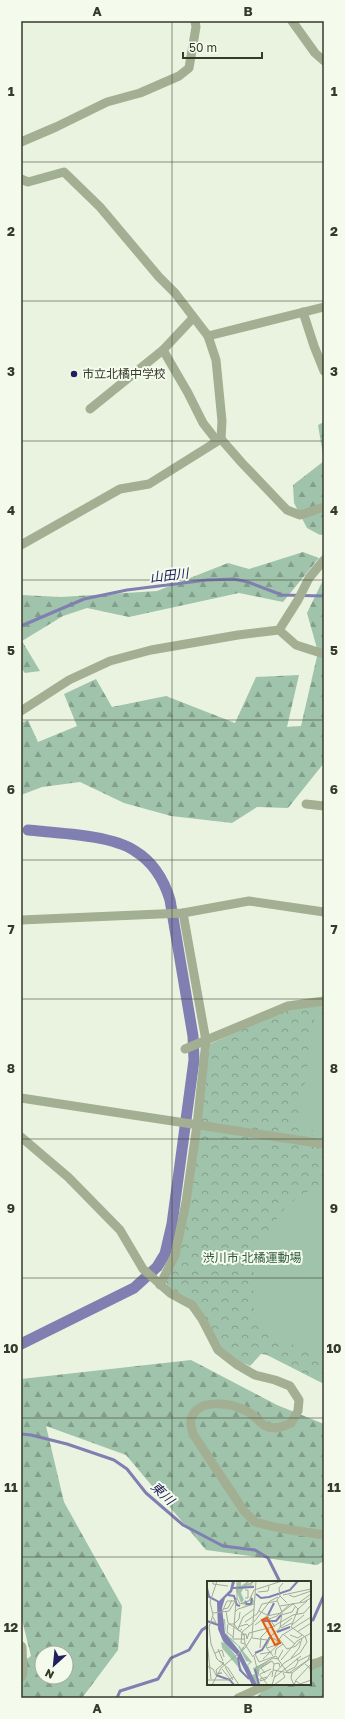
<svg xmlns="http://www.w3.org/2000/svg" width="345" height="1719" viewBox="0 0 345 1719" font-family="'Golos Text','Noto Sans JP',sans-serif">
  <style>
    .forest { fill: url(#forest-firs); fill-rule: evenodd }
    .park { fill: url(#park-crowns) }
    .pitch { fill: #a0c3ab }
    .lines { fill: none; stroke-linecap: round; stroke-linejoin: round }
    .stream { stroke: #807fb1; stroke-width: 3 }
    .canal { stroke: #807fb1; stroke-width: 11 }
    .minor { stroke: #a3af92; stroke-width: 9 }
    .tertiary { stroke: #a3af92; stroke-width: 11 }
    .grid { fill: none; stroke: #363a2b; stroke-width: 1; stroke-opacity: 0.55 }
    .poi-dot { fill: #22205c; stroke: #f4fbed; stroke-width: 1.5 }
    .labels { text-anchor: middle; stroke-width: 4; stroke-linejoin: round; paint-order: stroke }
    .poi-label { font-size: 12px; fill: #363a2b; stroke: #f4fbed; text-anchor: start }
    .park-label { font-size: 12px; fill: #2e593c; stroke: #f4fbed }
    .water-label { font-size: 13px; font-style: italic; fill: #22205c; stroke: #f4fbed }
    .inset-river { fill: none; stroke: #807fb1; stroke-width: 2 }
    .inset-road { fill: none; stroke: #a2a998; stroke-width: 1 }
    .view { fill: #e8590c; fill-opacity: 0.15; stroke: #e8590c; stroke-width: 2 }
    .inset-edge { fill: none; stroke: #363a2b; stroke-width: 2 }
    .neatline { fill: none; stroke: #363a2b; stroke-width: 1.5 }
    .grid-label { font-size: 13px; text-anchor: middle; font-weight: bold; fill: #363a2b }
  </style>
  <defs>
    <pattern id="forest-firs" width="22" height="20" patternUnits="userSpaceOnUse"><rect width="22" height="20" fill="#a0c3ab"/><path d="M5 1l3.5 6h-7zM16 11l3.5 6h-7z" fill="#839f8b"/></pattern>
    <pattern id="park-crowns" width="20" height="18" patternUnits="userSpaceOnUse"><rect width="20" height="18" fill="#a0c3ab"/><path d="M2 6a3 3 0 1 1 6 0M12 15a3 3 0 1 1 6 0" fill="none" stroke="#839f8b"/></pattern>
  </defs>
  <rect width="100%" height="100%" fill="#eaf3e0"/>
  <g class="forest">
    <polygon points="324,422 324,534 320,535 307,528 294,503 293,485 324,461 318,425"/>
    <polygon points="303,552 319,558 283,602 239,593 129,617 87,608 63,616 22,641 40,671 25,673 21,668 21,595 61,597 157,591 228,563 249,569"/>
    <polygon points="324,578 324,763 288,808 257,807 232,823 171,816 124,803 80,782 42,787 21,795 21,723 28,720 38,742 77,726 64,694 96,679 112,707 166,696 235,723 256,677 299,675 287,727 301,726 318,652 307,613"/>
    <path d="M191,1360L277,1405L324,1424V1561L317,1565L206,1550L126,1455L46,1426L64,1502L122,1606L118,1650L82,1698H21V1663L31,1656L21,1616V1379ZM42,1653H66V1677H42Z"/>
    <polygon points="324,1658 324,1698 255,1698 260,1694 266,1684 310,1684 310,1659"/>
  </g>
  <path class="park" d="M324,1005V1384L267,1355L261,1354L250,1366C239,1361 226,1356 219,1346C208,1331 207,1313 192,1301C183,1293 171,1292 165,1281L180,1252L200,1131L210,1044L281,1012L291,1009Z"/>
  <g class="pitch">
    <polygon points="324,1015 324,1132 298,1128 315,1017"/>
    <polygon points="322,1183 324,1183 324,1362 264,1328 254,1311 253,1297 254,1264 269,1229 288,1204"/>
  </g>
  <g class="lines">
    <g class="stream">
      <polyline points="21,626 84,599 127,590 207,580 234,579 248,582 282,595 324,596"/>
      <polyline points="21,1434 31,1435 67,1444 114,1460 127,1469 146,1493 183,1525 223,1546 255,1550 268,1558 280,1582"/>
      <polyline points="313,1620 324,1595"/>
      <polyline points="117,1698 120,1691 158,1679 171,1658 189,1650 202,1630 208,1626"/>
    </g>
    <path class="canal" d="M21,1344L134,1288L157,1267L165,1254L172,1224L194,1060L193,1036L170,900C164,880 153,862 135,851C112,835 57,833 28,830"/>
    <g class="minor">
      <polyline points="292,21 315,53 324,61"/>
      <polyline points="21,142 56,127 107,102 140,93 179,76 189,68 196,27 195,21"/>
      <polyline points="21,179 28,182 64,172 100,207 159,277 175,293 208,336 216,360 222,421 221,439 242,463 287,510 300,515 324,507"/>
      <polyline points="303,312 314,346 324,371"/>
      <polyline points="208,336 324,307"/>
      <polyline points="163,350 188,393 203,423 217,441"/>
      <polyline points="90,409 163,350 193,318"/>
      <polyline points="21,545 120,489 149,484 221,439"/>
      <polyline points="279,630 296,645 324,654"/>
      <polyline points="21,711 69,680 110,661 151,650 238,635 279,630 298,600 309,578 324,560"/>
      <polyline points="306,804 324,806"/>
      <polyline points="21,920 183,913 249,901 324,912"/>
      <polyline points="185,1049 288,1006 324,1001"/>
      <polyline points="21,1098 324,1144"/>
      <path d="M21,1137L68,1177L120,1230L143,1269L170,1293L192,1305L202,1319L218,1350L236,1364L255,1375L275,1380L290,1386L299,1400L298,1411L291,1423C283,1427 277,1429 268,1427C260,1425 255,1415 248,1412C233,1403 198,1397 191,1419C190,1423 192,1430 193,1434L244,1511L255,1522L279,1528L324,1535"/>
      <polyline points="160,1285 175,1255 186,1202 197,1125 206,1041 183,913"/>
      <polyline points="310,1666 324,1660"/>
      <polyline points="238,1698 269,1684"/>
    </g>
    <polyline class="tertiary" points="21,1647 22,1672 21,1676"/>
  </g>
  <path class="grid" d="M172,21V1698M21,162H324M21,301H324M21,441H324M21,580H324M21,720H324M21,860H324M21,999H324M21,1139H324M21,1278H324M21,1418H324M21,1557H324"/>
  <circle class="poi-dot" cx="74" cy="374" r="4"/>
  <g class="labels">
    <g class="poi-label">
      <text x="82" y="378">市立北橘中学校</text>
    </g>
    <g class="park-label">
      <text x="252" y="1262">渋川市 北橘運動場</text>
    </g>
    <g class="water-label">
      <text transform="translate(169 575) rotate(-7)" y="5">山田川</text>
      <text transform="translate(163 1493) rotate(43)" y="5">東川</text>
    </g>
  </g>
  <g transform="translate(207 1581)">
    <rect width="104" height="104" fill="#eaf3e0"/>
    <path d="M31,0H34V5L41,0H44L39,3L40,5L49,4L36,8L34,12L37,19H43L44,14L46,20L49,14L46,23L35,26L39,24L34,23L36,21L42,23L45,20L37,19L34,22L29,9ZM16,38H18L19,51L22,56L24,57L32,65H33L34,68L38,64L36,70L45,81L41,84L45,94L48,93L46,87L65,79L53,88L51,96L53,104H50L41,88L40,84L43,81L39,80L31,65L20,56Z" fill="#a0c3ab"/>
    <path d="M14,61L19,62L29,75L37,93L15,67Z" fill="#a0c3ab"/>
    <path d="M25,0L28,1L25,11L18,17L15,27L18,52L34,72L50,104H45L30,74L16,60L11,48L10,21L0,16V3L3,15L12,20L23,9Z" fill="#807fb1"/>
    <path class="inset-river" d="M26,7L47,6M49,13L54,17L62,16L83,9L91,0M21,14L27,15L30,24L33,25M38,20L40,23H44L45,17M61,34L67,22M0,40L14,45M56,40H69L74,34M70,51L83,46M48,72L55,69L63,56M31,76L33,89L42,98M48,88L52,104M9,94L23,99L27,104"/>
    <path class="inset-road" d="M6,0V3L21,5M10,0L3,21L6,34L2,46L4,63L10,78L21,87L32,104M30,0V17M46,0L44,4H39V3H42L48,0M76,2L72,7L73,15L80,22M38,9H41V17H38M51,11L61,10L62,5M76,14L104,8M82,14L87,16L104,10M30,17L33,23L42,20L47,9L75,0M93,21L104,13M85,22L91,28L90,33M73,25L97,21L104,17M16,28L21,27L25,19M91,28L84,46L97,55M91,28L100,20M19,30L21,42L37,53L38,63L46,76M52,30L60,34L68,46M15,31L20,20H29L26,58H37M28,31L31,28L47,23M75,31L86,23M6,32L22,30L30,17M74,34L85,31L88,26M62,38L70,35L83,23M4,40L9,42L6,36M38,41L50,33L55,23L70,20M47,41L63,20L71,16M21,43L20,51L26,56M22,43H27L32,38L33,31M27,43L32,50L35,48M48,44L60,35L74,32M85,44L97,34M31,46L40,43L42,45M73,46L85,37M74,47L85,42M31,48L36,36L47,28M90,51L104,42M77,53L104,36M34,54L39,53L40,58L42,52L65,46L86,34L97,32L104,24M83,54L91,57L95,54M45,57L60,59L65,57L71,60L76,53L88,63M72,58L80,68L89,65L93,60M0,60L4,98M38,63L34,62L35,51L46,42M53,67L54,56L62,48M60,67L69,64L71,60M11,68L16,80M8,72L15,69L17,76M53,73L65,71M68,74L69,68L76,63M46,75L48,73L52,81L69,75L80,91L85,92L84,97L87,104M47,75L51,92L61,104M66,75L59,66L64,55L73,47L75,31L70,19L73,15M84,77L92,67L95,57M56,78L74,61M74,79L90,60L104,52M12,80L17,82L9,89L10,93L15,92H12M91,80L103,74M77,82L93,72L100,61L98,55M98,83L103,87L104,95M0,85L6,88L9,94M18,86L26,99M50,86L66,77L71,78L76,69M15,88L23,98M66,89L82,92L101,79L104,71M80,90L88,86L91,81L90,77M58,92L54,87L65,80L67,83M85,92L104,77M53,93L64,88M60,96L53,98V100L59,98L65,90M65,96L67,83L72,82L73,86M68,96L94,75M0,99H20L27,96M89,100L93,103L104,99M5,104L14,87L38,67L45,56L49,0M65,104L69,91L77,82M67,104L78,96L76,92M87,104L89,99L104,83"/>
    <path class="view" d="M60,37L73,62L68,64L55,39Z"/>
    <rect width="104" height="104" class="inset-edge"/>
  </g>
  <rect width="345" height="1719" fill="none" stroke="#f4fbed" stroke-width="44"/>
  <g transform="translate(54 1665) rotate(207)"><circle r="19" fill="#f4fbed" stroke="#a8ae9f"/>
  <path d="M0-3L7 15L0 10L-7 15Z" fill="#22205c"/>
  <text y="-6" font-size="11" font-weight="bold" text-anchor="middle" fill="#363a2b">N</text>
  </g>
  <path d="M183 52v6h79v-6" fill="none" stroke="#363a2b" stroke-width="2"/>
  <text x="189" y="52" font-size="12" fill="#363a2b" stroke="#f4fbed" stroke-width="3" paint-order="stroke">50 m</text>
  <rect x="22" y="22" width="301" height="1675" class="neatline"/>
  <g class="grid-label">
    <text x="97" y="16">A</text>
    <text x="248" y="16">B</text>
    <text x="11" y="96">1</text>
    <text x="334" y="96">1</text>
    <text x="11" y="236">2</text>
    <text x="334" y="236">2</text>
    <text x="11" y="376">3</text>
    <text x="334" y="376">3</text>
    <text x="11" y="515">4</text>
    <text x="334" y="515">4</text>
    <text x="11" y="655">5</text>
    <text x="334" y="655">5</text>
    <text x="11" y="794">6</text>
    <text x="334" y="794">6</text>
    <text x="11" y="934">7</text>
    <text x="334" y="934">7</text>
    <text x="11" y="1073">8</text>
    <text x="334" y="1073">8</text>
    <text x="11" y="1213">9</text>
    <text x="334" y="1213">9</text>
    <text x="11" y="1353">10</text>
    <text x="334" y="1353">10</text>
    <text x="11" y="1492">11</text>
    <text x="334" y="1492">11</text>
    <text x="11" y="1632">12</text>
    <text x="334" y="1632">12</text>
    <text x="97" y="1713">A</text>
    <text x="248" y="1713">B</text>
  </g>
</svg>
